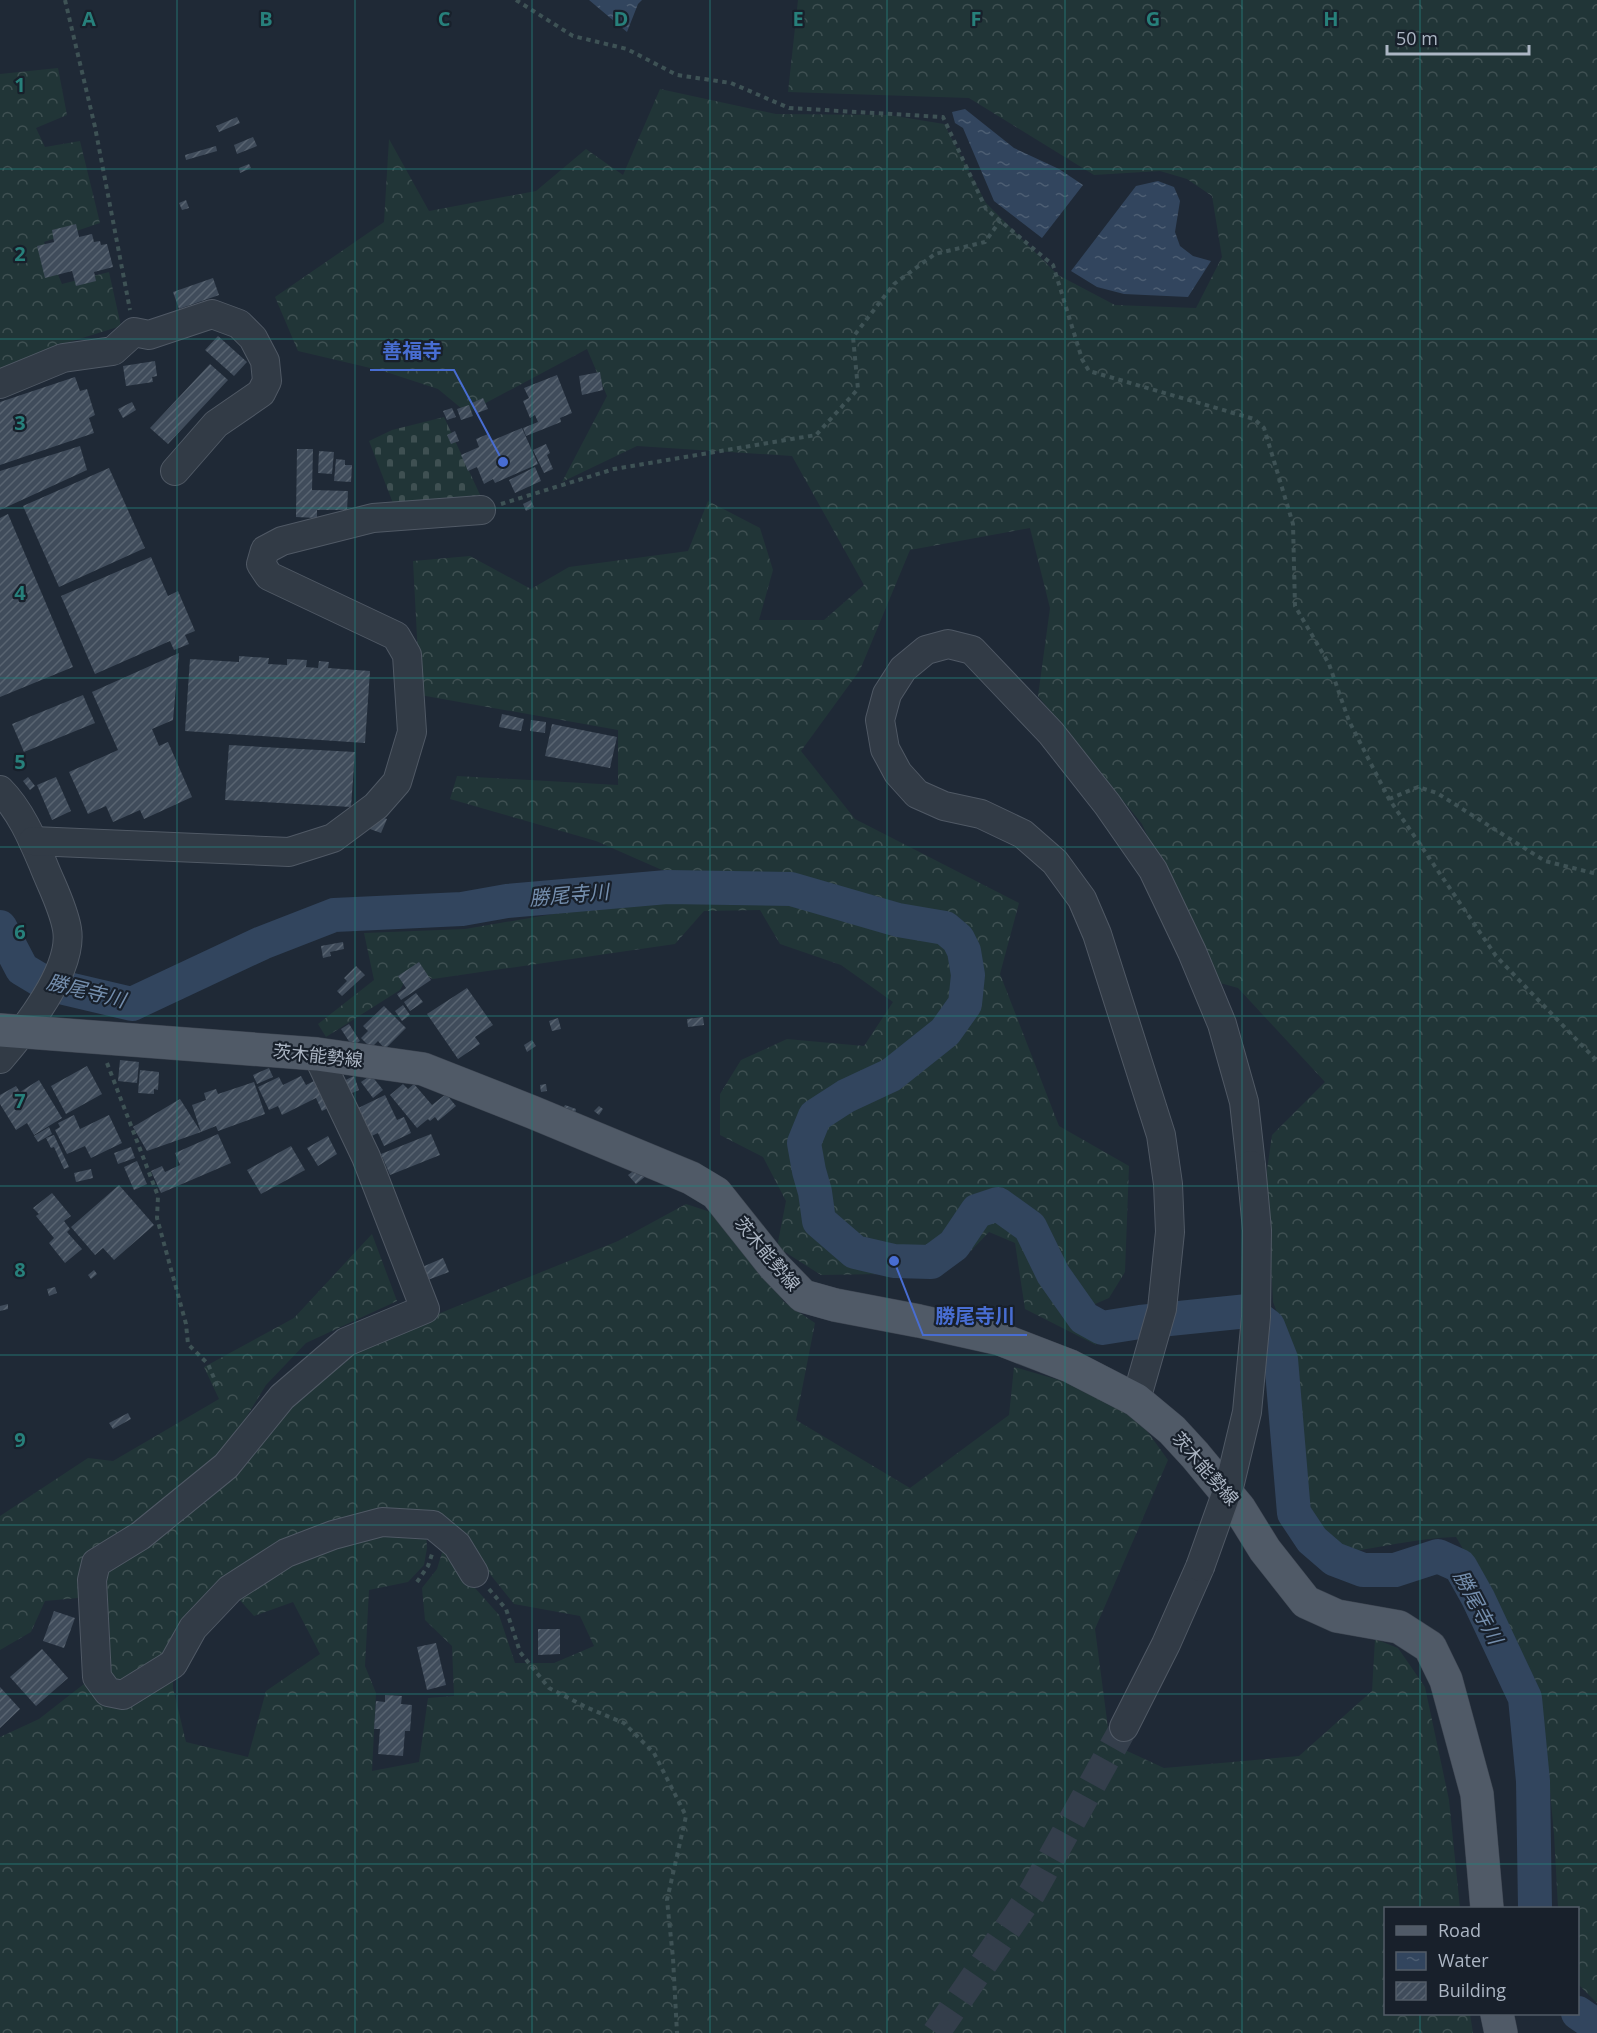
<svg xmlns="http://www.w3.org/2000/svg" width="1597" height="2033" viewBox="0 0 1597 2033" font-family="'Open Sans','Noto Sans JP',sans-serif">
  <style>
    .forest { fill: url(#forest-crowns) }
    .cemetery { fill: url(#cemetery-stones) }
    .water { fill: url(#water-ripples) }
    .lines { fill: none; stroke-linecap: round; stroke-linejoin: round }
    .river { stroke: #32455e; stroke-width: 34 }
    .building { fill: url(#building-hatch) }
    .minor-tunnel { stroke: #343e4b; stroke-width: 28; stroke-dasharray: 28 14; stroke-linecap: butt }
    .minor-casing { stroke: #505965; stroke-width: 30 }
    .major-casing { stroke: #3c4450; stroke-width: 34 }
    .path { stroke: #3e5255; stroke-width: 4; stroke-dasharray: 4.5 4.5; stroke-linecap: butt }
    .minor { stroke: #323b46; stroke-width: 28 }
    .major { stroke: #505a67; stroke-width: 33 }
    .minor-bridge-casing { stroke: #505965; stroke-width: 30; stroke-linecap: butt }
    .minor-bridge { stroke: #323b46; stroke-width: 28 }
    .grid { fill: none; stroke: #27807b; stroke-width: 1.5; stroke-opacity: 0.55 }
    .labels { text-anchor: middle; stroke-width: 4.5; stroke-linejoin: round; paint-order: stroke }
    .street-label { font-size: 18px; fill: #acb6c4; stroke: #18202b }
    .water-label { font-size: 20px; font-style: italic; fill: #748ead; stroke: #18202b }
    .grid-label { font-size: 20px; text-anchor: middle; font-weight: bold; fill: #27807b; stroke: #18202b; stroke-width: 4.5; stroke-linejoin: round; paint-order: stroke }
    .leader { fill: none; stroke: #486dd2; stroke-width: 2 }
    .callout-dot { fill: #486dd2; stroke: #18202b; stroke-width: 2 }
    .callout-label { font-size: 20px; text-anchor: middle; font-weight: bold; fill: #486dd2; stroke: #18202b; stroke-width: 4.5; stroke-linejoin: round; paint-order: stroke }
  </style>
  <defs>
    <pattern id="forest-crowns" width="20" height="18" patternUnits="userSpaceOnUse" patternTransform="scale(1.5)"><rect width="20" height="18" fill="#213537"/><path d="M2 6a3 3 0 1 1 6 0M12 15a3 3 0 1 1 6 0" fill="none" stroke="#3f5052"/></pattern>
    <pattern id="cemetery-stones" width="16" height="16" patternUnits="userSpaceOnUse" patternTransform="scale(1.5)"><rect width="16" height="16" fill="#213537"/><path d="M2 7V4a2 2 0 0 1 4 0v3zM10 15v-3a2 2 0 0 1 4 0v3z" fill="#3f5052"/></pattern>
    <pattern id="water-ripples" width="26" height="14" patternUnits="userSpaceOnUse" patternTransform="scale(1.5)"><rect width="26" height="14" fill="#32455e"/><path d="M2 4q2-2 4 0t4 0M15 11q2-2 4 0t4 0" fill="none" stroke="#4d5e73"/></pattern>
    <pattern id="building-hatch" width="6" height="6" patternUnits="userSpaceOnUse" patternTransform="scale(1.5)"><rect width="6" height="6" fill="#404c5b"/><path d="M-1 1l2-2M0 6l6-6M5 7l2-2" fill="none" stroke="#596471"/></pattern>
  </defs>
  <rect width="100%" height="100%" fill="#1f2936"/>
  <g class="forest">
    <path d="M798,0H1597V2003L1578,1984V1908H1558L1554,1834L1541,1697L1501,1614L1456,1537C1417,1538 1379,1548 1341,1553L1320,1532L1301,1500L1293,1354L1273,1302L1266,1177L1272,1135L1325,1082L1238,988L1213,981L1142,824L1038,696L1050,608L1030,528L910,550L860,670L801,751L855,819L1019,903L1000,974L1059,1126L1129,1166L1125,1272L1109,1298L1086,1308L1061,1270L1038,1222L1002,1196L974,1204L948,1238L929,1255L893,1254L858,1246L828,1215L824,1189L814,1145L823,1122L896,1080L951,1039L973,1007L975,974L972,951L966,939L951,922L799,877L662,870L596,841L450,799L457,776L618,785V730L420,695L413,561L470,556L531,589L569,567L688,551L708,501L760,528L773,570L759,620H824L864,585L792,456L637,446L562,482L607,396L587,349L467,413L438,389L383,371L298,351L275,297L384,222L389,139L429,211L536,191L586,149L623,175L660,89L776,114L889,115L944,124L986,203L1058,275L1115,305L1196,308L1222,257L1212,196L1187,179L1160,171L1094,175L969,98L788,92Z"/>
    <polygon points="58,68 67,115 36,128 45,147 80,141 100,223 44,242 62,284 109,272 121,326 63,344 0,370 0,74"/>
    <polygon points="788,894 894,924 938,933 952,943 956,952 961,974 960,1001 940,1029 891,1070 845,1090 813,1113 799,1141 814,1221 854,1255 894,1267 882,1274 821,1275 777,1247 786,1201 763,1157 720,1135 720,1094 741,1060 787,1039 864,1046 893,1002 841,965 780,944 760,910 704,911 675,944 433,979 411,970 400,990 326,1037 318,1024 374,980 364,933 465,929 664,895"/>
    <polygon points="686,1204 726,1217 784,1302 815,1323 796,1420 910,1488 1009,1415 1014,1367 1124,1399 1168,1460 1095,1629 1110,1743 1164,1768 1299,1756 1372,1691 1375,1639 1398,1648 1425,1687 1449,1800 1460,1908 1386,1908 1386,2014 1470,2014 1473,2033 0,2033 0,1737 39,1719 89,1680 104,1699 124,1701 173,1672 173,1688 186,1742 248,1757 266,1691 320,1654 293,1602 254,1616 237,1597 289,1560 336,1541 383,1529 426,1531 427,1548 424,1565 408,1582 369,1590 365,1666 376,1693 372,1771 419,1762 428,1698 454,1696 452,1646 425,1620 422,1588 437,1569 443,1549 451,1552 468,1580 499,1615 515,1663 554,1663 594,1646 580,1616 514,1604 485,1568 467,1541 439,1515 386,1509 333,1525 283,1545 220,1582 183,1621 164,1660 118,1684 107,1671 103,1578 108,1566 146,1542 230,1470 287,1402 354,1348 618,1241"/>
    <polygon points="997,1214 1024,1232 1046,1276 1078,1321 1100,1334 1096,1345 1025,1309 1015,1243 989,1232 968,1254 964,1244 980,1217"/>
    <polygon points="372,1234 397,1301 306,1343 266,1385 220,1460 85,1561 78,1598 45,1601 31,1632 0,1650 0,1516 88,1458 113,1461 219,1399 204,1367 294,1318"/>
  </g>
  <polygon class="cemetery" points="444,417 482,499 396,511 369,441 392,430"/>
  <g class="water">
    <polygon points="589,0 642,0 638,4 627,32"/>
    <polygon points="965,109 1014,148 1059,169 1083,185 1042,238 994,201 963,128 955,123 952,112"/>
    <polygon points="1158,181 1174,187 1180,201 1175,232 1180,246 1193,256 1211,261 1188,297 1124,294 1097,287 1071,271 1136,186"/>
  </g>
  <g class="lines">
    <g class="river">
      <polyline points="0,927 22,969 47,984 132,1004 262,943 334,915 462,909 507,901 667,887 791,889 898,920 945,928 958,939 964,951 968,975 965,1004 945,1032 891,1075 846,1096 815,1116 804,1143 809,1171 815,1192 819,1221 855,1252 894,1261 931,1262 954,1245 977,1211 998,1204 1030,1227 1053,1274 1084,1318 1102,1328 1140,1322 1248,1311 1268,1326 1281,1359 1294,1513 1312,1540 1334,1559 1363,1570 1395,1570 1438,1556 1460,1566 1478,1598 1525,1698 1533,1781 1535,1908"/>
      <polyline points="1578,2013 1597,2026"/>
    </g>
  </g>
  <g class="building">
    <polygon points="237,117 240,123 219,132 216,126"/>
    <polygon points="253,137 257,146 237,154 234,145"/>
    <polygon points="216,146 217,151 186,160 185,155"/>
    <polygon points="249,164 251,168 240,173 239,168"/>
    <polygon points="186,200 189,208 182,210 179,203"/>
    <polygon points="76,224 79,237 92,234 94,242 100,241 101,245 107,244 113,267 94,272 96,281 76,286 72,271 45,278 37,246 54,242 52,230"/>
    <polygon points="213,278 219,295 179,309 173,292"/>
    <polygon points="218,336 247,362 234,376 205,350"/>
    <polygon points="155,361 157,376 152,377 153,382 126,386 123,366"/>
    <polygon points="210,364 228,380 168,444 150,428"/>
    <polygon points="600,372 603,390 582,395 579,376"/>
    <polygon points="557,375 572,413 560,418 561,422 526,436 523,428 538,422 535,415 530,418 523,401 529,398 524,388"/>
    <polygon points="75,377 80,391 87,389 95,415 89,418 94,433 0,465 0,402"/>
    <polygon points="483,398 488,409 477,413 472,403"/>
    <polygon points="132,402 136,410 123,418 118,409"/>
    <polygon points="469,405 473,416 461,420 457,409"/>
    <polygon points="452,408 456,417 447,420 443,411"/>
    <polygon points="522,428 538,464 495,483 493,479 484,484 477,467 468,471 461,455 479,447 476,439 488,434 491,441"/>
    <polygon points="455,431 459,441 451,444 447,435"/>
    <polygon points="546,444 550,453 547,455 553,469 544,473 533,450"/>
    <polygon points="80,446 87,470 0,510 0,471"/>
    <polygon points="297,449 313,449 312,490 348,491 347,510 317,510 317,518 296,517"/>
    <polygon points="319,451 334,452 332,474 318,473"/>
    <polygon points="336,459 345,460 345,465 352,465 351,482 334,481"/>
    <polygon points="535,467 541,481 515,493 509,480"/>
    <polygon points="109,468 145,548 59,587 23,506"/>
    <polygon points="531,500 534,507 526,511 523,504"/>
    <polygon points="8,514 73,667 0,697 0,518"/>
    <polygon points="151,557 168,596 178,591 195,631 185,635 189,644 174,650 170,641 95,674 61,596"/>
    <polygon points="179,653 173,720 152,729 159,746 168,742 192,797 144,819 140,810 113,822 106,806 88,814 69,772 118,750 92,692"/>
    <polygon points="239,656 269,658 268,664 287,665 287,659 307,660 306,667 318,668 319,661 329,662 328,668 370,671 365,743 185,731 190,659 239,662"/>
    <polygon points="83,695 95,723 24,752 12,724"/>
    <polygon points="502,714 524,719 521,731 499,727"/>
    <polygon points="531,720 546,722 545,733 530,731"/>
    <polygon points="552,724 617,737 610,768 545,756"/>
    <polygon points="229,745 355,752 351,807 225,800"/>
    <polygon points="28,777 35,786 30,790 23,781"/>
    <polygon points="56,777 71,811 52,820 37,785"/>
    <polygon points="376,815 387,819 381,833 370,829"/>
    <polygon points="343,942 344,949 330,952 331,956 323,958 321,946"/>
    <polygon points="419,962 431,980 401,1000 397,994 406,988 398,976"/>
    <polygon points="356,966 365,975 342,996 337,991 347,981 344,978"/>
    <polygon points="467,988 493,1025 475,1037 480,1044 458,1059 427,1014"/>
    <polygon points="416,993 423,1002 410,1011 404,1002"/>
    <polygon points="403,1005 410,1015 402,1021 395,1011"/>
    <polygon points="384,1006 406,1028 385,1049 378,1041 371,1048 361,1038 368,1031 363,1026"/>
    <polygon points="703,1017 704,1025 688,1027 687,1019"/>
    <polygon points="558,1018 561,1029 552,1031 549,1021"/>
    <polygon points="349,1024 360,1041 352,1046 341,1029"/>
    <polygon points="532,1040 536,1046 527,1052 524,1045"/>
    <polygon points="120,1060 139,1062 137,1083 118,1081"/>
    <polygon points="87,1066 102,1094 66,1114 51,1086"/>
    <polygon points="269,1068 273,1077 257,1084 253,1075"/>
    <polygon points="140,1070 159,1072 158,1090 154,1089 154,1094 138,1093"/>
    <polygon points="371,1075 383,1090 373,1098 361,1082"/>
    <polygon points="301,1076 306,1085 320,1078 334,1105 322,1111 316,1098 282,1115 278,1106 269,1110 258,1087 279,1077 283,1085"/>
    <polygon points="354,1076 359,1090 341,1098 335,1085"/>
    <polygon points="39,1080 62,1118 34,1135 27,1123 16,1130 0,1104 0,1095 16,1086 20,1092"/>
    <polygon points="254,1082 265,1114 218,1131 216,1126 201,1132 192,1105 206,1100 204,1093 216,1089 218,1094"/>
    <polygon points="403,1084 408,1089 414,1084 432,1105 446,1094 456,1106 438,1121 435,1117 430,1121 428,1119 417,1128 390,1095"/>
    <polygon points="546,1084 547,1091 541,1092 540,1085"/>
    <polygon points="385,1095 397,1120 404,1117 411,1133 384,1146 378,1133 363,1140 350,1112"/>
    <polygon points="180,1099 201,1132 147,1151 133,1127"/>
    <polygon points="565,1105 576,1109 575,1114 563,1109"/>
    <polygon points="599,1106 603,1109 599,1115 594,1111"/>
    <polygon points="74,1115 80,1129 109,1115 122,1143 91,1158 85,1146 67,1154 55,1130 60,1127 58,1123"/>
    <polygon points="49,1127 52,1134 38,1142 34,1136"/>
    <polygon points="218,1134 231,1163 161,1193 151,1171 162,1166 165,1172 180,1165 175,1153"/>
    <polygon points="431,1134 440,1155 390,1175 381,1154"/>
    <polygon points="54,1135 69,1167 64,1169 54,1147 51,1148 46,1138"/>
    <polygon points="328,1136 337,1154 318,1166 307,1148"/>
    <polygon points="291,1146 305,1170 261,1194 247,1170"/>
    <polygon points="131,1147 135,1158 118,1164 114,1153"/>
    <polygon points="137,1161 147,1184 134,1190 124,1167"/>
    <polygon points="640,1166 647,1175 636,1184 628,1175"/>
    <polygon points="91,1169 93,1178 76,1182 74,1173"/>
    <polygon points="119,1185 154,1225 114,1260 103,1248 95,1255 71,1227"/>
    <polygon points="52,1193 71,1216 64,1221 70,1229 67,1232 82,1249 65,1263 49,1243 54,1238 36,1216 39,1214 33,1208"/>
    <polygon points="443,1258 449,1272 425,1281 420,1268"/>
    <polygon points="94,1270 97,1274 91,1279 88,1275"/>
    <polygon points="55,1287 57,1293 49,1296 47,1289"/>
    <polygon points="8,1304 8,1309 0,1311 0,1306"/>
    <polygon points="128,1413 131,1419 113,1429 109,1423"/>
    <polygon points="54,1611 75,1618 64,1648 43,1641"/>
    <polygon points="538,1629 560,1629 560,1654 538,1655"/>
    <polygon points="436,1643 446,1685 427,1690 417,1647"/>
    <polygon points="42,1649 68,1678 36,1706 10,1677"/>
    <polygon points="0,1687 20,1709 0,1728"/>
    <polygon points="385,1695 402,1696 401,1704 412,1705 410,1731 405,1731 403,1756 378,1754 380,1729 374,1729 376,1701 385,1702"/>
  </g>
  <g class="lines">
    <polyline class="minor-tunnel" points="936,2033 1032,1893 1124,1727"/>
    <defs>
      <g id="minor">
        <polyline points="0,384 63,358 113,351 134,332 149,335 212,314 239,324 253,338 265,361 267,381 261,393 216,424 175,471"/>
        <path d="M0,790C20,810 32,838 43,864C51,885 63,906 67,929C74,969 25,1030 0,1059"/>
        <polyline points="33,841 289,852 333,838 376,806 397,782 412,732 407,655 396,636 269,576 261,564 265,550 282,541 373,518 481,510"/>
        <polyline points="317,1054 366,1157 425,1309 346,1342 282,1397 226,1466 140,1536 96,1563 92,1580 97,1677 108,1692 123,1695 173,1664 193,1628 230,1589 286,1553 333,1535 382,1522 433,1525 457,1545 474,1573"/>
        <polyline points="1136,1400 1162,1309 1170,1232 1168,1184 1161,1135 1097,934 1082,899 1055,862 1023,834 981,814 944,806 917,794 898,773 885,749 880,720 887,694 903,669 926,650 948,644 972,650 1051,733 1107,804 1153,870 1192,952 1222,1024 1244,1102 1251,1165"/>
        <polyline points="1124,1727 1166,1644 1200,1567"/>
      </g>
      <g id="major">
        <polyline points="0,1030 317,1054 423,1069 532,1112 691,1178 716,1193 774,1266 803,1296 835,1305 919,1321 1000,1339 1070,1366 1136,1400 1172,1430 1195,1455 1239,1508 1265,1550 1306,1602 1337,1616 1399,1627 1430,1647 1446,1680 1477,1794 1487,1908"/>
        <polyline points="1497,2014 1501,2033"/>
      </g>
    </defs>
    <use href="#minor" class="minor-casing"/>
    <use href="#major" class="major-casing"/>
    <g class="path">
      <polyline points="65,0 95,127 130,310"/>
      <polyline points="516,0 573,36 627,49 677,75 731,83 789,108 943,117 986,209 1053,265 1082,359 1089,371 1254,419 1264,428 1293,524 1295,606 1329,664 1349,721 1389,799 1496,956 1597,1061"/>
      <polyline points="501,504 614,469 816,435 858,389 853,337 894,284 935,254 985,242 1000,221"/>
      <polyline points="1389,799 1418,787 1437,793 1545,861 1597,874"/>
      <polyline points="107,1063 158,1196 157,1218 186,1324 188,1344 208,1364 219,1390"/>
      <polyline points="417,1582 428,1566 432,1554"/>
      <polyline points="489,1589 506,1609 520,1652 549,1688 588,1708 624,1723 654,1753 686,1816 667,1900 673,1958 677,2033"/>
    </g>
    <use href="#minor" class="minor"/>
    <use href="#major" class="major"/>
    <defs>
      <polyline id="minor-bridge" points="1200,1567 1230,1483 1247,1412 1256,1317 1257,1230 1251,1165"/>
    </defs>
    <use href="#minor-bridge" class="minor-bridge-casing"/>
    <use href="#minor-bridge" class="minor-bridge"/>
  </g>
  <path class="grid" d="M177,0V2033M355,0V2033M532,0V2033M710,0V2033M887,0V2033M1065,0V2033M1242,0V2033M1420,0V1908M0,169H1597M0,339H1597M0,508H1597M0,678H1597M0,847H1597M0,1016H1597M0,1186H1597M0,1355H1597M0,1525H1597M0,1694H1597M0,1864H1597M1420,2014V2033"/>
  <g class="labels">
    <g class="street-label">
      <text transform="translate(318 1056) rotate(6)" y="6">茨木能勢線</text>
      <text transform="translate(767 1254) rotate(50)" y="6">茨木能勢線</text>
      <text transform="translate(1205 1469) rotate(49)" y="6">茨木能勢線</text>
    </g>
    <g class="water-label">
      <text transform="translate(569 895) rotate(-5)" y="7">勝尾寺川</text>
      <text transform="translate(86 991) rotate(14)" y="7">勝尾寺川</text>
      <text transform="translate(1478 1607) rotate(62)" y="7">勝尾寺川</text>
    </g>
  </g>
  <g class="grid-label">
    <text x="89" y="26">A</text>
    <text x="266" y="26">B</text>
    <text x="444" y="26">C</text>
    <text x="621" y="26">D</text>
    <text x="798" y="26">E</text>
    <text x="976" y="26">F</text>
    <text x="1153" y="26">G</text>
    <text x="1331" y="26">H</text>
    <text x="20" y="92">1</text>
    <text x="20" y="261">2</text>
    <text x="20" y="430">3</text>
    <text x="20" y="600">4</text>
    <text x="20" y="769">5</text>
    <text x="20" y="939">6</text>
    <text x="20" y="1108">7</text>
    <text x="20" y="1277">8</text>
    <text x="20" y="1447">9</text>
  </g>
  <path class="leader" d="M503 462L454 370H370M894 1261L923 1335H1027"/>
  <g class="callout-dot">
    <circle cx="503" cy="462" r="6"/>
    <circle cx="894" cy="1261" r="6"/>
  </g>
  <g class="callout-label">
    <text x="412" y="358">善福寺</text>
    <text x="975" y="1323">勝尾寺川</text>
  </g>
  <rect x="1384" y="1907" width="195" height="108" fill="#18202b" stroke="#535c68" stroke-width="1.5"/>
  <rect x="1396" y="1926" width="30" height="9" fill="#505a67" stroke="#535c68" stroke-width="1.5"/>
  <text x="1438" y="1937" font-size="18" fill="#acb6c4">Road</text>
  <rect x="1396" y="1952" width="30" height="18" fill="url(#water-ripples)" stroke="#535c68" stroke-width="1.5"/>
  <text x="1438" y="1967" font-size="18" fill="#acb6c4">Water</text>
  <rect x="1396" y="1982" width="30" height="18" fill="url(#building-hatch)" stroke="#535c68" stroke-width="1.5"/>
  <text x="1438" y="1997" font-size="18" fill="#acb6c4">Building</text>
  <path d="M1387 45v9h142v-9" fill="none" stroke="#acb6c4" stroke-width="3"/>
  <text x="1396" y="45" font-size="18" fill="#acb6c4" stroke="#18202b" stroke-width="4.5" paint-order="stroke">50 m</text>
</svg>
